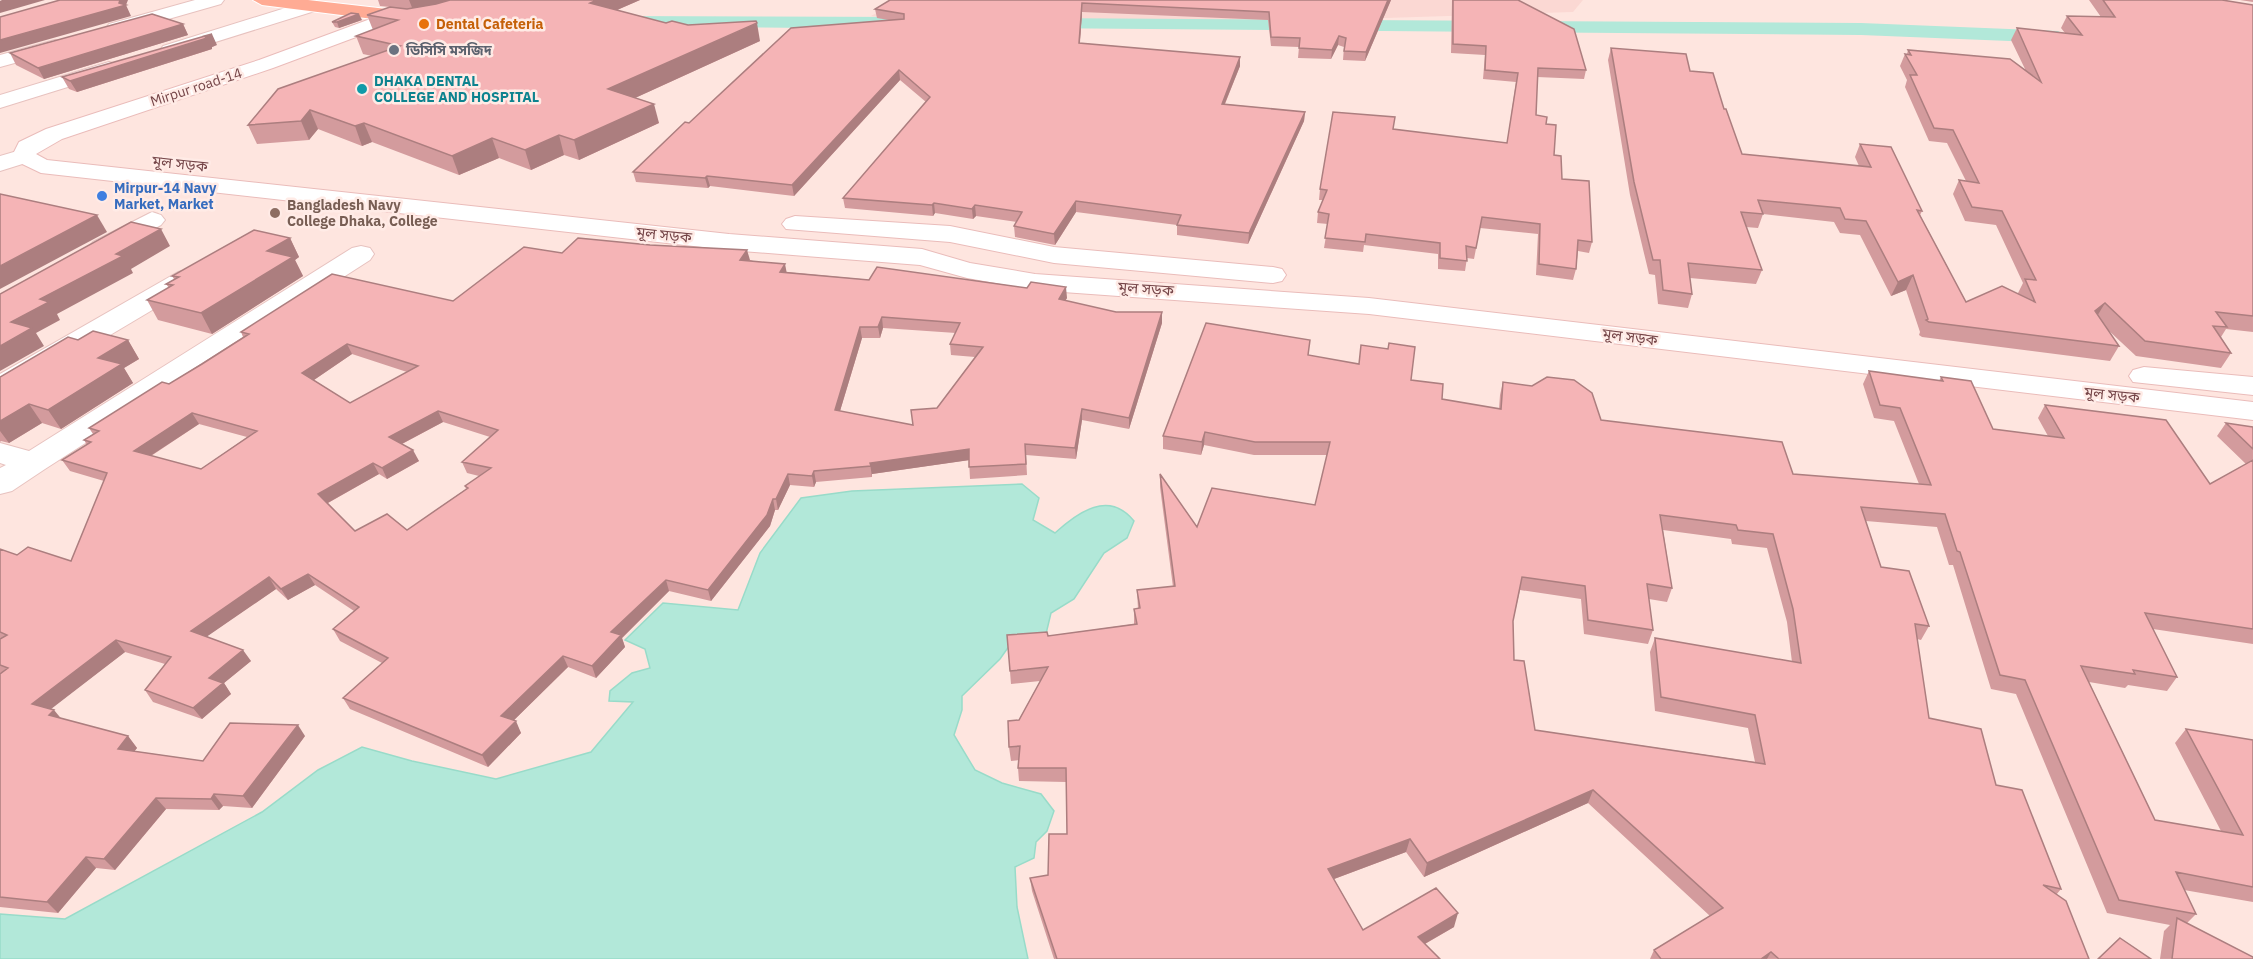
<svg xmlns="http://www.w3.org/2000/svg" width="2253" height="959" viewBox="0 0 2253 959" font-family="'IBM Plex Sans','Noto Sans Bengali',sans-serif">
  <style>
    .residential { fill: #fbd8d3 }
    .water { fill: #b2e8d9; stroke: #98dbc9; stroke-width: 1.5 }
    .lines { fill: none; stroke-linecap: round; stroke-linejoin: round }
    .canal { fill: #b2e8d9; fill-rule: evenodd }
    .street-casing { stroke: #e7c2bf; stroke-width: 2 }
    .secondary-casing { stroke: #eabcba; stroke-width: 2 }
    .primary-casing { stroke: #fff; stroke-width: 2 }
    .street { fill: #fff; fill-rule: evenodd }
    .secondary { fill: #fff; fill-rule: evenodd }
    .primary { fill: #ffab94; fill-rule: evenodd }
    .wall { fill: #d39b9d; fill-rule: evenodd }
    .shaded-wall { fill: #ac7e7f }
    .building { fill: #f5b4b6; stroke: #ac7e7f; stroke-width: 1.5; fill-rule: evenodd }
    .food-dot { fill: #e8710a; stroke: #ffebe6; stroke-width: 2 }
    .worship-dot { fill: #6b7280; stroke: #ffebe6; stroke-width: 2 }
    .culture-dot { fill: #0f9aa8; stroke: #ffebe6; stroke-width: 2 }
    .shop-dot { fill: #3f7fe0; stroke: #ffebe6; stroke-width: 2 }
    .education-dot { fill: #8d6e63; stroke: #ffebe6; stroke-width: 2 }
    .labels { text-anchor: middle; stroke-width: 5; stroke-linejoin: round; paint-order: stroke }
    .far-food-label { font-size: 14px; font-weight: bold; fill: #c56008; stroke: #ffebe6; text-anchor: start }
    .far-worship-label { font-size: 14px; font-weight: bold; fill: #5b616d; stroke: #ffebe6; text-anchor: start }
    .far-culture-label { font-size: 14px; font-weight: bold; fill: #0d838f; stroke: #ffebe6; text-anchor: start }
    .far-street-label { font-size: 14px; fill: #754548; stroke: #ffebe6 }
    .far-shop-label { font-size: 14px; font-weight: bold; fill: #366cbe; stroke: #ffebe6; text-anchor: start }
    .far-education-label { font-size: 14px; font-weight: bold; fill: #785e54; stroke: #ffebe6; text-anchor: start }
    .street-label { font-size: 15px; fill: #754548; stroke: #ffebe6 }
  </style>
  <rect width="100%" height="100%" fill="#fee5df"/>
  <polygon class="residential" points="900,0 1583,0 1573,12 1292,21 888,18 871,16"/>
  <path class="water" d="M1022,484L1039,498L1033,520L1055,533C1078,512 1109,490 1134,521L1127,538L1104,553L1074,599L1051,613L1045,638L1012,642L1000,659L962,696V710L954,735L975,770L1002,783L1041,794L1054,811L1047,831L1036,842L1034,858L1015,867L1017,907L1028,959H0V914L65,919L262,812L318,770L362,747L412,761L496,779L591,752L633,702L609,701L610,691L632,673L650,668L645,649L625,640L663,603L738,610L760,553L801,498L852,491Z"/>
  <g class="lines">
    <g class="canal">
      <polygon points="612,16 909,17 918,23 909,29 605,26 603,22 605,18"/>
      <polygon points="1035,18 1861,23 2058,31 2068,37 2058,43 1861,35 1028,28 1026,24 1028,20"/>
    </g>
    <defs>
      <g id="street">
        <polygon points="195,0 224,0 221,4 116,34 106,28 109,24"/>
        <polygon points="311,0 318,2 320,6 318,10 177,54 163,54 160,50 163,46"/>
        <polygon points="55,40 62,42 65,46 62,50 0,67 0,55"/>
        <polygon points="109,62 116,64 119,68 116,72 0,108 0,95"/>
        <polygon points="24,149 32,151 36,156 32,161 0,171 0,156"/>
        <polygon points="152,212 161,215 165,220 161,225 111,252 102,255 93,252 89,247 93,242"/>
        <polygon points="361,246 370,248 374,254 370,260 45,469 12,491 0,494 0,468 6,465 0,463 0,443 29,451 352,248"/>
        <polygon points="187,270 196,272 200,278 196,284 11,394 0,397 0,374 178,272"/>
      </g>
      <g id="secondary">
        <polygon points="392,11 399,13 401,17 399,21 273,68 62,139 36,154 47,160 729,234 922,249 970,263 1035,274 1369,298 2253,402 2253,420 1369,314 1035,290 967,278 920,265 729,250 41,173 16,161 12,156 19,142 46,129 259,60"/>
        <polygon points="795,216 950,226 1054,247 1273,267 1282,269 1286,275 1282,281 1273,283 1054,263 950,242 786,229 782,224 786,219"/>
        <polygon points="2144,367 2253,377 2253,395 2133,382 2129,376 2133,370"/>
      </g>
      <polygon id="primary" points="253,0 308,0 413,12 466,0 495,0 492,4 441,19 413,24 262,5"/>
    </defs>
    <use href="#street" class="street-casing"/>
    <use href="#secondary" class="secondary-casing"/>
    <use href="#primary" class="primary-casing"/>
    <use href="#street" class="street"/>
    <use href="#secondary" class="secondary"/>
    <use href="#primary" class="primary"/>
  </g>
  <g class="wall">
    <polygon points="378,0 640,0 617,10 666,23 688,25 760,41 635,98 659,123 579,160 564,155 531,170 499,158 459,175 372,142 362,146 318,129 309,140 257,144 248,125 372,56 363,54 356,36 373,30 367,15 390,7 380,6"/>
    <polygon points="890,0 1391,0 1365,61 1343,60 1344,47 1338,45 1331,59 1298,58 1299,47 1271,46 1268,20 1082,12 1080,43 1240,57 1240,66 1225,104 1305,112 1304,121 1248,244 1177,235 1177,225 1076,212 1055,245 1015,237 1014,226 1017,222 976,216 973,219 935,213 933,216 845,208 843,198 926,102 900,80 794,196 710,186 708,188 636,182 633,172 689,123 889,20 877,18 875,9"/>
    <polygon points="1452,0 1518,0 1586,70 1584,79 1537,77 1536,115 1546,124 1554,155 1562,179 1592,242 1589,253 1578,251 1576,269 1573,280 1536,275 1538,234 1480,228 1474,259 1467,258 1465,271 1438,269 1438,254 1364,245 1363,252 1324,248 1328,224 1317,223 1318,212 1323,200 1319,200 1320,189 1393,129 1507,143 1516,82 1483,79 1485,55 1451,53"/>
    <polygon points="2089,0 2222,0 2253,5 2253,332 2226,329 2221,337 2231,353 2221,368 2136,356 2107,329 2119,346 2110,361 1922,337 1919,335 1920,332 1906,290 1891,296 1860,235 1840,233 1834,222 1763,214 1758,228 1746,227 1762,270 1756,284 1690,278 1692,294 1688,308 1658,304 1655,275 1649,274 1630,195 1608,60 1611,48 1690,71 1724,109 1742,154 1859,166 1855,157 1860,144 1922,211 1920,215 1966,302 2018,293 2023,283 1996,225 1965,221 1953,194 1959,180 1966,181 1947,143 1929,141 1905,87 1907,80 1900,66 1905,54 1907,54 1908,50 2025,69 2011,40 2017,28 2065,33 2061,28 2067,16 2101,17"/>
    <polygon points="2240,0 2253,0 2253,2"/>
    <polygon points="362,20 339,28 335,27 332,22"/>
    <polygon points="183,24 188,35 44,79 16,65 10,53"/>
    <polygon points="217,45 212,47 212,49 77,92 69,89 62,77"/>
    <polygon points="290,238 299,257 295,260 303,276 212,334 158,320 147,300 169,288 166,284 174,279 172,276"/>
    <path d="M562,253L750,260L786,272L1067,298L1065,301L1116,312H1162V323L1129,429L1082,420L1076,459L1026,455L1027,475L970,479L969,460L872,474V477L816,482L814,487L790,485L778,510H775L770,526L711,601L669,591L622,638L625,647L596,678L568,667L514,720L521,733L488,767L350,709L343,698L382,663L340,641L333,629L354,611L315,585L288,600L276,589L207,636L251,661L224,683L231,694L202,719L153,702L145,690L165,664L125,652L50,709L60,718L128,736L137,748L134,751L203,761L305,736L252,808L223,806L219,810L166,809L115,870L96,868L58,913L0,907V674H1L0,673V549L17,555L71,561L104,481L70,471L62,460L87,445L84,440L93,434L89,428L169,384L243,337L241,332L453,301ZM883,328L956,333L950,344L951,355L975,357L937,408L913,425L840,411L862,338H880ZM352,354L407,372L350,403L314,380ZM443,422L490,437L462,462L467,473L479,476L465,486L466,489L407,530L355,531L328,503L379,474L387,479L419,461L402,444ZM199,424L247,437L201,469L151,456Z"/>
    <polygon points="78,340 128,340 139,359 124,368 133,383 61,429 42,423 9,443 1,441 0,442 0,377"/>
    <path d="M1309,356L1411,380L1442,399L1499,409L1500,395L1503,382L1601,420L1793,474L1919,484L1894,421L1874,418L1863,384L1869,371L1939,381L1941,377L1993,429L2048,436L2038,418L2045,405L2210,484L2246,464L2217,436L2226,423L2253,427V644L2153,629L2177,677L2167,691L2128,685L2125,688L2089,682L2155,820L2221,831L2175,743L2186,729L2253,740V902L2184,890L2196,914L2187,923L2253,959H2160L2164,931L2170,925L2107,913L2016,694L1991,689L1953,565H1949L1937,527L1866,521L1881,567L1929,626L1921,640L1917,639L1929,718L1996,785L2061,889L2056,895L2089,959H1650L1654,950L1710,916L1588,803L1424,877L1406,852L1334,879L1363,930L1454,927L1425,944L1440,959H1054L1032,891L1030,878L1048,875L1067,834L1066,782L1019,781L1018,768L1019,760L1011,761L1009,747L1019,720L1040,681L1011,684L1007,635L1048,636L1134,624V609H1138L1137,590L1173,587L1160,487V474L1197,527L1315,505L1327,455H1254L1204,445L1201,455L1163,449V436ZM1663,530L1731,539L1732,544L1767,548L1787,622L1792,662L1655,638L1650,652L1655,711L1748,728L1755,762L1535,730L1514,660L1513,621L1520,590L1581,599L1584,634L1648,644L1653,630L1649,599L1667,602L1672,588Z"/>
  </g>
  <g class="shaded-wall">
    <polygon points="2,0 45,0 0,13 0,1"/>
    <polygon points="120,0 128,0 126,5 131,16 0,53 0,40 119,3"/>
    <polygon points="409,0 456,0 413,10"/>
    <polygon points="597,0 640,0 594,20 590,3"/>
    <polygon points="1388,0 1391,0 1365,61 1366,52"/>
    <polygon points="1082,3 1082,12 1079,52 1079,43"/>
    <polygon points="359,14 362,20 339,28 337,22"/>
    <polygon points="757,23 760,41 613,108 608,89"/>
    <polygon points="183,24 188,35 44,79 38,68"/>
    <polygon points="212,34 217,45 212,47 212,49 77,92 70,81"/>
    <polygon points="1339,36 1338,45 1331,59 1332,50"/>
    <polygon points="1240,57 1240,66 1221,113 1222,104"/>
    <polygon points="899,70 900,80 794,196 792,185"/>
    <polygon points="654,104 659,123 579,160 574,140"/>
    <polygon points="310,110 318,129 309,140 301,121"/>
    <polygon points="1305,112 1304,121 1248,244 1249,233"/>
    <polygon points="364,123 372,142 362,146 355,126"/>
    <polygon points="559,135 564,155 531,170 525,150"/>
    <polygon points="492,138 499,158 459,175 452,156"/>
    <polygon points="707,176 710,186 708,188 705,178"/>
    <polygon points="1076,201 1076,212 1055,245 1054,234"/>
    <polygon points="934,203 935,213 933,216 932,205"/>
    <polygon points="975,205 976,216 973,219 972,209"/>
    <polygon points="97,215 107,232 0,289 0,266"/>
    <polygon points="161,229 170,246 131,269 133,273 57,314 60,320 36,333 44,346 0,371 0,346 11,322 40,299 116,254"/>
    <polygon points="290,238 299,257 295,260 303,276 212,334 201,313 267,251"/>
    <polygon points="747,250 750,260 740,260"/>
    <polygon points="785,264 787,274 780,272"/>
    <polygon points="1913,275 1906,290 1891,296 1898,282"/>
    <polygon points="1066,287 1067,298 1059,310 1059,299"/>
    <polygon points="2105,303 2096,318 2095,311"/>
    <polygon points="1162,312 1162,323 1129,429 1129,418"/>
    <polygon points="882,317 883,328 880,338 878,327"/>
    <polygon points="860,327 862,338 837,421 835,410"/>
    <polygon points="128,340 139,359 124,368 133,383 61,429 48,410 98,358"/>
    <polygon points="347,344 352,354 308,384 302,373"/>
    <polygon points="29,404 42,423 9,443 0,431 0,421"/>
    <polygon points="1082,409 1082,420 1076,459 1075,448"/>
    <polygon points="438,411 443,422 394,448 389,437"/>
    <polygon points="192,413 199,424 141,462 134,451"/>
    <polygon points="1205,432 1204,445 1201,455 1202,442"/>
    <polygon points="969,449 970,460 872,474 872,477 870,463"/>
    <polygon points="413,450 419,461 387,479 382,468"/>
    <polygon points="373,463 379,474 324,505 318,494"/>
    <polygon points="814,471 816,482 814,487 812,476"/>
    <polygon points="788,474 790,485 778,510 776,499"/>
    <polygon points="773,499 775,510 770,526 711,601 708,590"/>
    <polygon points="308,574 315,585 288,600 281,589"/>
    <polygon points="269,577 276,589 199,642 191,631"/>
    <polygon points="666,580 669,591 622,638 625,647 596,678 592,666 611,632"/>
    <polygon points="116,640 125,652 42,716 32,704"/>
    <polygon points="243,650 251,661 224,683 231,694 202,719 193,708 209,678"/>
    <polygon points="563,656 568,667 507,727 501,716"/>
    <polygon points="54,710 64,722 49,715"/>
    <polygon points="516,721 521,733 488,767 482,755"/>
    <polygon points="298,725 305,736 252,808 243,796"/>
    <polygon points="128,736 137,748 127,761 118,749"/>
    <polygon points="1593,790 1588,803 1424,877 1427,863"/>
    <polygon points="214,794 223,806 219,810 211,799"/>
    <polygon points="156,798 166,809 115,870 104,859"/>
    <polygon points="1410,839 1406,852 1326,882 1328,869"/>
    <polygon points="86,857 96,868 58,913 47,902"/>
    <polygon points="1458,913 1454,927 1414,950 1418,937"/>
    <polygon points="1771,952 1767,959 1761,959"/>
  </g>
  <g class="building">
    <polygon points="60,0 120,0 119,3 126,5 0,40 0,17"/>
    <polygon points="450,0 597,0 590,3 666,23 672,21 688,25 756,21 757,23 608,89 654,104 574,140 559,135 525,150 492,138 452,156 364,123 355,126 310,110 301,121 248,125 278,89 400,46 356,36 398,20 367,15 390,7 407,9 436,4"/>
    <polygon points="890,0 1388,0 1366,52 1344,51 1346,38 1339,36 1332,50 1299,48 1300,38 1271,37 1269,12 1082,3 1079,43 1240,57 1222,104 1305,112 1249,233 1177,225 1181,215 1076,201 1054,234 1014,226 1022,212 975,205 972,209 934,203 932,205 843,198 930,97 899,70 792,185 707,176 705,178 633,172 685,122 689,123 791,28 904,19 904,14 875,9"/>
    <polygon points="1453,0 1518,0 1574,29 1586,70 1538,68 1536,115 1547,117 1546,124 1556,125 1554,155 1561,156 1562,179 1589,181 1592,242 1578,240 1576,269 1539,264 1540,224 1482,217 1476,248 1466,246 1467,261 1440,258 1440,243 1366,234 1365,242 1325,238 1329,214 1318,212 1327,190 1320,189 1333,112 1395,117 1393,129 1507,143 1518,73 1485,70 1486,46 1453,44"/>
    <polygon points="2103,0 2222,0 2253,5 2253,316 2216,312 2227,327 2213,326 2231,353 2145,341 2105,303 2095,311 2119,346 1929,322 1926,320 1928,319 1913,275 1898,282 1866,221 1845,219 1840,208 1758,200 1763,214 1741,212 1762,270 1688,263 1692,294 1663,290 1660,260 1653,260 1634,182 1611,48 1686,54 1690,71 1713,73 1724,109 1726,109 1742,154 1871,167 1860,144 1891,147 1922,211 1917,210 1966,302 2002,286 2035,302 2025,279 2036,280 2002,211 1972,207 1959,180 1979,183 1953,130 1934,128 1910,75 1917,75 1905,54 1911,55 1908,50 2010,59 2041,82 2017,28 2082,35 2067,16 2115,17"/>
    <polygon points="351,13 359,14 337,22 332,22"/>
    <polygon points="152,14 183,24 38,68 10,53"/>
    <polygon points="212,34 204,36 207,38 70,81 62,77"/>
    <polygon points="0,194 97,215 0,266"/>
    <polygon points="131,222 161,229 116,254 123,256 40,299 49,302 11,322 32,328 0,346 0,294"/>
    <polygon points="254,230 290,238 267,251 293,257 201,313 147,300 173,285 166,284 179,277 172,276"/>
    <path d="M578,238L650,245L747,250L740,260L785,264L780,272L869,280L877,267L1027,288L1031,282L1066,287L1059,299L1116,312H1162L1129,418L1082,409L1075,448L1025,444L1026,464L969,467V449L870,463L871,466L814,471L812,476L788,474L776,499H773L767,515L708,590L666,580L611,632L621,635L592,666L563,656L501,716L516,721L482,755L343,698L388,658L333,629L359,607L308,574L281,589L269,577L191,631L243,650L209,678L223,683L193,708L145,690L171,657L116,640L32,704L54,710L49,715L128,736L118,749L203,761L230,723L298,725L243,796L214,794L211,799L156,798L104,859L86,857L47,902L0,897V674L8,668L0,665V639L7,635L0,632V549L17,555L28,547L71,561L107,473L62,460L91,442L84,440L99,431L89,428L162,382L169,384L202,364L249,334L241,332L332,274L453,301L524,247L562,253ZM882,317L960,323L950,344L983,347L937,408L911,410L913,425L835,410L860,327H878ZM347,344L418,366L350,403L302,373ZM438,411L498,430L462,462L491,468L465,486L468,488L407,530L387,514L355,531L318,494L373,463L382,468L413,450L389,437ZM192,413L257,431L201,469L134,451Z"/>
    <path d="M1206,323L1310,340L1308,355L1359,364L1361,345L1388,349L1389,343L1415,347L1411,380L1443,384L1442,399L1501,409L1503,382L1532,386L1547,377L1574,380L1592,393L1601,420L1782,442L1793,474L1931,485L1900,408L1880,405L1869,371L1943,381L1941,377L1971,381L1993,429L2064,438L2045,405L2166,420L2210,484L2253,460V629L2145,613L2177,677L2133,670L2135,674L2081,666L2155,820L2243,835L2186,729L2253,740V887L2176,872L2196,914L2119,900L2025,680L2000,675L1960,552L1957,551L1945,514L1861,507L1881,567L1909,571L1929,626L1915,624L1929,718L1981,729L1996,785L2022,790L2061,889L2043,885L2066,901L2089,959H1779L1771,952L1761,959H1661L1654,950L1723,908L1593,790L1427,863L1410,839L1328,869L1363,930L1436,888L1458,913L1418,937L1440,959H1057L1030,878L1048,875L1049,834H1067L1066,768H1018L1020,746L1009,747L1008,721L1019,720L1048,667L1010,671L1007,635L1047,632L1048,636L1137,624L1134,609L1140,608L1137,590L1175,586L1160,474L1197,527L1212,488L1315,505L1330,442H1255L1205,432L1202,442L1163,436ZM1660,515L1736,525L1738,530L1773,534L1793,609L1801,663L1655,638L1661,697L1755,715L1765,764L1535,730L1524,661L1514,660L1513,621L1522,577L1585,586L1588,620L1653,630L1647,584L1672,588Z"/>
    <polygon points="93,331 128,340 98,358 122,364 48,410 29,404 0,421 0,377 68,337 78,340"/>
    <polygon points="2226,423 2253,427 2253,449"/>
    <polygon points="2177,918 2253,957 2253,959 2172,959"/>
    <polygon points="2120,938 2151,959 2098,959"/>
  </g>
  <circle class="food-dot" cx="424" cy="24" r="6"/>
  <circle class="worship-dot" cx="394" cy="50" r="6"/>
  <circle class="culture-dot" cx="362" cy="89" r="6"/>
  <circle class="shop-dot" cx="102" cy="196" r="6"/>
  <circle class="education-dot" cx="275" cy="213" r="6"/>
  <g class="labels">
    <g class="far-food-label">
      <text x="436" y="29">Dental Cafeteria</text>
    </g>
    <g class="far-worship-label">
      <text x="406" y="55">ডিসিসি মসজিদ</text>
    </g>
    <g class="far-culture-label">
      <text x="374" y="86">DHAKA DENTAL<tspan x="374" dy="16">COLLEGE AND HOSPITAL</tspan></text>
    </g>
    <g class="far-street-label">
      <text transform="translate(196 87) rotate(-18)" y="5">Mirpur road-14</text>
    </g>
    <g class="far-shop-label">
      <text x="114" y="193">Mirpur-14 Navy<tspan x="114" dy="16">Market, Market</tspan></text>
    </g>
    <g class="far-education-label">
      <text x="287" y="210">Bangladesh Navy<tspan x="287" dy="16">College Dhaka, College</tspan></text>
    </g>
    <g class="street-label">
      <text transform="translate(180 164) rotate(6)" y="5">মূল সড়ক</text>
      <text transform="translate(664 235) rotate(6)" y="5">মূল সড়ক</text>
      <text transform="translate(1146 289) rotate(4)" y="5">মূল সড়ক</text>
      <text transform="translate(1630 337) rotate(7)" y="5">মূল সড়ক</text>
      <text transform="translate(2112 395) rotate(6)" y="5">মূল সড়ক</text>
    </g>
  </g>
</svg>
